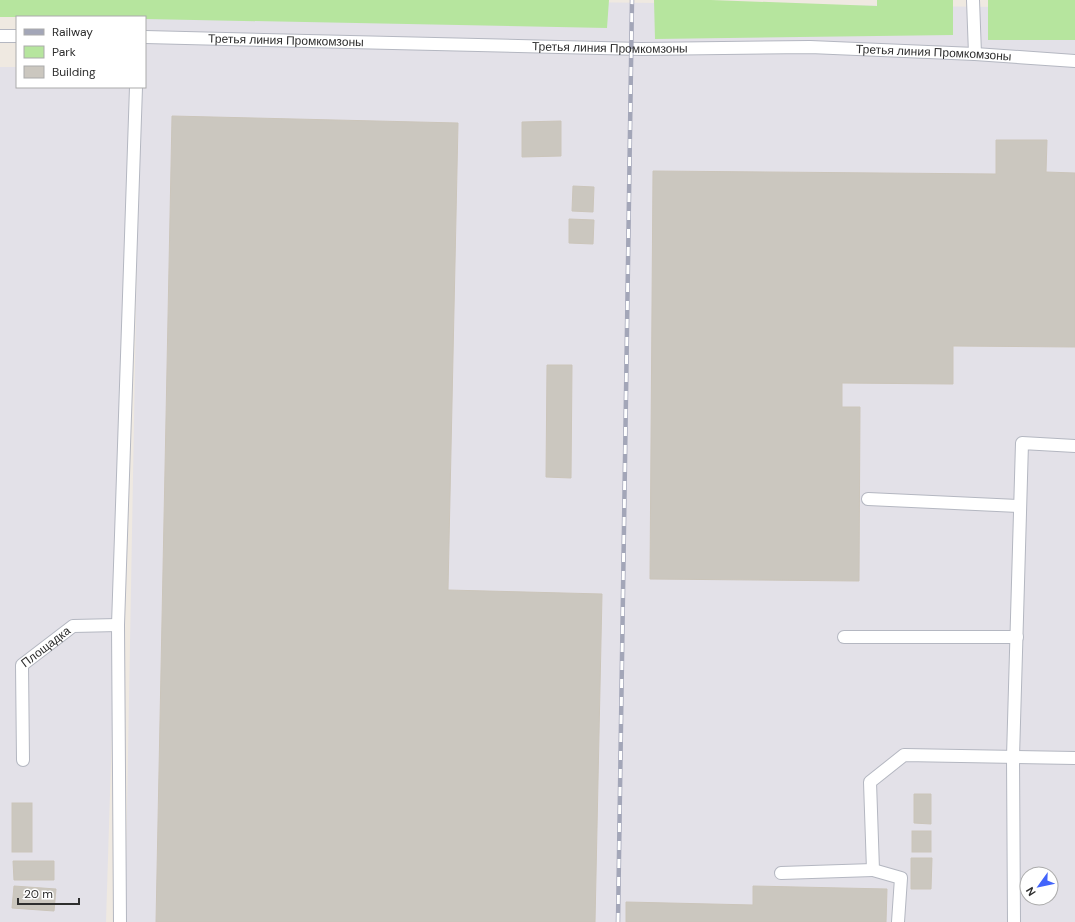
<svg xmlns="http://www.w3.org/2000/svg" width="1075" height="922" viewBox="0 0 1075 922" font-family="'DM Sans',sans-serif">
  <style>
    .industrial { fill: #e3e1e8; fill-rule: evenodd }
    .green { fill: #b6e59e }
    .building { fill: #cbc7bf; stroke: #cbc5ba }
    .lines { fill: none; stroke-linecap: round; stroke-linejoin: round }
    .lane-casing { stroke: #b4b7c1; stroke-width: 14 }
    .lane { stroke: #fff; stroke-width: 12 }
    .rail-casing { stroke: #a3a6b8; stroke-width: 4.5 }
    .rail { stroke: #fff; stroke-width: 3; stroke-dasharray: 9; stroke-linecap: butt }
    .labels { text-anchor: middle; stroke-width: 3; stroke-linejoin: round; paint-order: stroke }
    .street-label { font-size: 12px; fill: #2e2e2e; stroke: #fff }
  </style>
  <rect width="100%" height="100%" fill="#efe9e1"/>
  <g class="industrial">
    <path d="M400,0L1075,8V922H125L140,87H145V17ZM1027,874H1051V898H1027Z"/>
    <polygon points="0,67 17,67 17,87 132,87 106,922 0,922"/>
  </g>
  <g class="green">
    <polygon points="0,0 609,0 607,28 145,19 145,17 0,17"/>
    <polygon points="654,0 711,0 877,6 877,0 953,0 953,35 655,39"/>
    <rect x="988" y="0" width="87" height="40"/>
  </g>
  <g class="building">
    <polygon points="172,116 458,123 448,590 602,594 595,922 156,922"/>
    <polygon points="561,121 561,156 522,157 522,122"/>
    <polygon points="996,140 1047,140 1046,172 1075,173 1075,347 953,346 953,384 842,383 842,407 860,407 859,581 650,579 653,171 996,174"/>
    <polygon points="573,186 594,187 593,212 572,211"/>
    <polygon points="569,219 594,220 593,244 569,243"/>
    <polygon points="547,365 572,365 571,478 546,477"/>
    <polygon points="914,794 931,794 931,824 914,823"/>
    <rect x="12" y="803" width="20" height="49"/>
    <rect x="912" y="831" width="19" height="21"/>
    <polygon points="911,858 932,858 931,889 911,889"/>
    <polygon points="13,861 54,861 54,880 14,880"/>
    <polygon points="14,886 56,889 54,911 12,908"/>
    <polygon points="753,886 887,889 886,922 626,922 626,902 753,905"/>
  </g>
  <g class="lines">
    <defs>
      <g id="lane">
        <polyline points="973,0 975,54"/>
        <polyline points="0,36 17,36"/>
        <path id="s1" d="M145,37L641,49L810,47L975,54L1075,61"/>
        <polyline points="868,499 1020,506"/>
        <polyline points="844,637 1017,637"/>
        <path id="s2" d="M23,760L22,665L73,626L118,625"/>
        <polyline points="781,873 873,870"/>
        <polyline points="120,922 118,625 136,87"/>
        <polyline points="898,922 901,878 873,870 870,782 904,755 1075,758"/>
        <polyline points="1014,922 1013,757 1022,443 1075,446"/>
      </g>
    </defs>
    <use href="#lane" class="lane-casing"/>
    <use href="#lane" class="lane"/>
    <defs>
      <polyline id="rail" points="618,922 632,0"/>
    </defs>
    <use href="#rail" class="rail-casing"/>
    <use href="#rail" class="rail"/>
  </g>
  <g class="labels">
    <g class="street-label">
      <text dy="4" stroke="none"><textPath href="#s1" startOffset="141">Третья линия Промкомзоны</textPath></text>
      <text dy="4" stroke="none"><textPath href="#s1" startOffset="465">Третья линия Промкомзоны</textPath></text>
      <text dy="4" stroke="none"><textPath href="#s1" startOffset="789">Третья линия Промкомзоны</textPath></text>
      <text dy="4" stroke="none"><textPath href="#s2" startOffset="125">Площадка</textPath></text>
    </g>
  </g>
  <rect x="16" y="16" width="130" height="72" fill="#ffffff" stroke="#ababab"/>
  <rect x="24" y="29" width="20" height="6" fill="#a3a6b8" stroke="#ababab"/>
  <text x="52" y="36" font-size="12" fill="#2e2e2e">Railway</text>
  <rect x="24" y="46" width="20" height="12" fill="#b6e59e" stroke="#ababab"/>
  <text x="52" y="56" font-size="12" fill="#2e2e2e">Park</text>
  <rect x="24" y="66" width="20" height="12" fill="#cbc7bf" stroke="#ababab"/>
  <text x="52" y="76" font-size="12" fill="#2e2e2e">Building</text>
  <g transform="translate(1039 886) rotate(237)"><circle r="19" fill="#ffffff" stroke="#ababab"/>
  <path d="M0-3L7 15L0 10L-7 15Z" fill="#4264fb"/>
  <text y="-6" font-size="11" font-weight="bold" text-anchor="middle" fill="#2e2e2e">N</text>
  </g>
  <path d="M18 898v6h61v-6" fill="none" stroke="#2e2e2e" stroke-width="2"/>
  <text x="24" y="898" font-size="12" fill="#2e2e2e" stroke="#ffffff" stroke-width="3" paint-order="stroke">20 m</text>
</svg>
